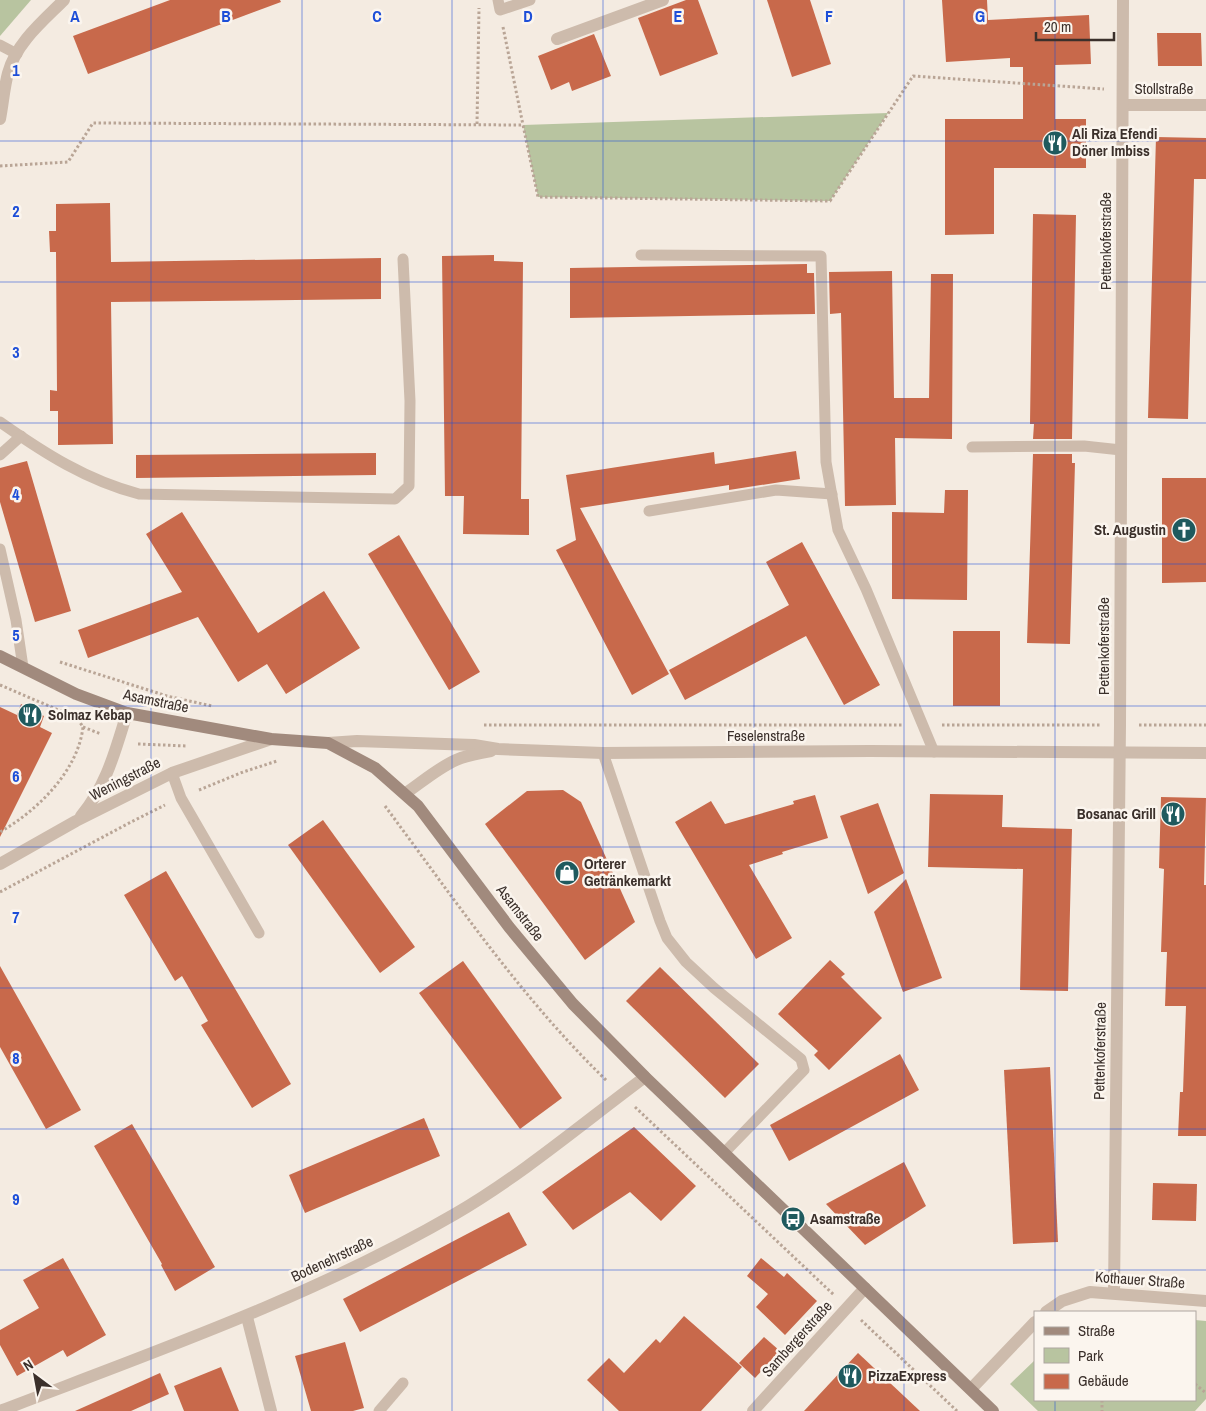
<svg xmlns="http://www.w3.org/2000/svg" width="1206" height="1411" viewBox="0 0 1206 1411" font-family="'Archivo Narrow',sans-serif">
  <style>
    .green { fill: #b8c4a0 }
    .building { fill: #c8694b }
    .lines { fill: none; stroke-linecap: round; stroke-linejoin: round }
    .path { stroke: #b9a596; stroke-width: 3; stroke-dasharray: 2.5 2.5; stroke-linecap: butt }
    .lane { stroke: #cdbbac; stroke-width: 11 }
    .street { stroke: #cdbbac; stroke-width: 12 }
    .secondary { stroke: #a18a7d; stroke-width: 12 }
    .grid { fill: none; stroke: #1d4ed8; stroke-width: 1; stroke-opacity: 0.55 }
    .labels { text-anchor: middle; stroke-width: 5; stroke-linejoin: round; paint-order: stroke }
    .street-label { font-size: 15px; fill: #3b302b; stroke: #fbf5ee }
    .poi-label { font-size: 15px; font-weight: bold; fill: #3b302b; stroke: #fbf5ee; text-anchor: start }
    .grid-label { font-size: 16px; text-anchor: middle; font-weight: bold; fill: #1d4ed8; stroke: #fbf5ee; stroke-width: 5; stroke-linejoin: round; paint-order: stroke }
  </style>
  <rect width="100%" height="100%" fill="#f4ebe1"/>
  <g class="green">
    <polygon points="0,0 31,0 0,36"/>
    <polygon points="888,113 830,201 538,197 523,125"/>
    <polygon points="1195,1320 1206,1321 1206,1399 1195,1411 1038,1411 1010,1384 1035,1360 1035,1400 1195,1400"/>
  </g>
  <g class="building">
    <polygon points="170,0 280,0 281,2 88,74 73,36"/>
    <polygon points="686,0 698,0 718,54 660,76 638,18"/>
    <polygon points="767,0 810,0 831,64 792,77"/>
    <polygon points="942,0 987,0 988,20 1089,15 1091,64 1055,65 1055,119 1086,119 1086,168 994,168 994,234 945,235 945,119 1023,119 1023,67 1010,67 1010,58 946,62"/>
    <polygon points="1157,33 1201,33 1202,66 1158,66"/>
    <polygon points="594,34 611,76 572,91 569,82 551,90 538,56"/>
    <polygon points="1156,137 1206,138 1206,179 1194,179 1188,419 1148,418"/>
    <polygon points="110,203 111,262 381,258 381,299 111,302 113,444 58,445 58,411 50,411 50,390 57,391 56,252 50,252 49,231 56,231 56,204"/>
    <polygon points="1033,214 1076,215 1072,439 1033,439 1034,424 1030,424"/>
    <polygon points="494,255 494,261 523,262 521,499 529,499 529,535 463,534 464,496 445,496 442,256"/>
    <polygon points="807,264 807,273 814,273 815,314 570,318 570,268"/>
    <polygon points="892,271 894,398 929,398 931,274 953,274 952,439 895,438 896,505 845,506 841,313 830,314 829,272"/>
    <polygon points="796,451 800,479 729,490 729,485 580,508 669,674 632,695 556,550 576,540 566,475 714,452 715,464"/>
    <polygon points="376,453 376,475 136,478 136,455"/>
    <polygon points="1033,454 1072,454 1072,463 1075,463 1070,644 1027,643"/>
    <polygon points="27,461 71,611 35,622 0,502 0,468"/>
    <polygon points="1162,478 1206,478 1206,582 1162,583"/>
    <polygon points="945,490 968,490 967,600 892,599 892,512 944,513"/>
    <polygon points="182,512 258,633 324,591 360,648 286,694 267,664 238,682 198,617 88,658 78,630 182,592 146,534"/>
    <polygon points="399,535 480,672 449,690 368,554"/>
    <polygon points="802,542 880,685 844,705 806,636 685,700 669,670 789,605 766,562"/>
    <rect x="953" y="631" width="47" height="75"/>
    <polygon points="21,704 44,716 40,727 52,733 0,837 0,707 17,715"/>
    <polygon points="563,790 581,802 635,922 585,960 485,824 527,791"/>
    <polygon points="930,794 1003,795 1002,827 1072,829 1068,991 1020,990 1023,869 928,867"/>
    <polygon points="815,795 828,838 782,852 783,854 749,865 792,938 756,959 675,822 711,801 725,824 794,804 793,801"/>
    <polygon points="1161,797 1206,798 1204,885 1206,885 1206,1136 1178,1136 1180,1092 1183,1092 1186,1006 1165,1006 1167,952 1161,952 1164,869 1159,868"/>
    <polygon points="878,803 904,873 868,894 840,816"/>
    <polygon points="323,820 415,947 380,973 288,845"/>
    <polygon points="166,871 291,1084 252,1108 201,1025 208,1021 182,976 175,981 124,895"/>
    <polygon points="906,879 942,978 903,992 874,912"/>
    <polygon points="830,960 845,974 841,977 882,1018 829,1070 814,1055 818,1051 778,1014"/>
    <polygon points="463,961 562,1098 520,1129 419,993"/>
    <polygon points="0,966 81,1110 46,1129 0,1047"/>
    <polygon points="660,967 759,1064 725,1098 626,1001"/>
    <polygon points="900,1054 919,1090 789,1161 770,1125"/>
    <polygon points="1050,1067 1058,1242 1013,1244 1004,1070"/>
    <polygon points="424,1118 440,1156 305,1213 289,1175"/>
    <polygon points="132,1124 215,1267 175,1291 161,1265 162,1264 94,1146"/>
    <polygon points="634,1127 696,1186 661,1221 630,1192 573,1230 542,1192"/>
    <polygon points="904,1162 926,1206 865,1245 826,1204"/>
    <polygon points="1153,1183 1197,1184 1196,1221 1152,1220"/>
    <polygon points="509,1212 527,1245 360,1332 343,1299"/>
    <polygon points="63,1258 106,1335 67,1357 63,1350 17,1376 0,1345 0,1330 39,1308 23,1280"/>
    <polygon points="761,1258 784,1277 787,1273 817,1301 785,1335 756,1307 768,1294 747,1276"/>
    <polygon points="684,1316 742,1367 701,1411 619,1411 587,1380 609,1358 624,1373 656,1339 660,1343"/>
    <polygon points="764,1337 780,1351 755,1378 739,1363"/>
    <polygon points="345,1342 364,1408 353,1411 311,1411 295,1356"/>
    <polygon points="858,1353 920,1411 804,1411"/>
    <polygon points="221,1367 239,1411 184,1411 174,1386"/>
    <polygon points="160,1373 169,1394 131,1411 75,1411"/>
  </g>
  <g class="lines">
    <g class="path">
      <polyline points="503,27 523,125"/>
      <polyline points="477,124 479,8"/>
      <polyline points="0,166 68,162 93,123 523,125 538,197 830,201 913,76 1104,89"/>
      <polyline points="60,662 167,696 212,706"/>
      <path d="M0,685L77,718L83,727C78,771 37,811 0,832"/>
      <polyline points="484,725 903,725"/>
      <polyline points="942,725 1100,725"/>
      <polyline points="1139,725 1206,725"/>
      <polyline points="83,727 101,734"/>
      <polyline points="138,744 187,746"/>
      <polyline points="199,790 243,772 277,761"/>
      <path d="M385,806C455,900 522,999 607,1081"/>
      <polyline points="0,892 131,822 165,805"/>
      <polyline points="635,1107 834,1295"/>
      <polyline points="861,1320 957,1411"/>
      <polyline points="1195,1384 1206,1393"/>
      <polyline points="1102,1400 1102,1411"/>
    </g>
    <g class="lane">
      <polyline points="498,0 500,10 530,0"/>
      <polyline points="0,45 17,54"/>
      <polyline points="641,255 821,256 826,462 838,530 866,589 934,752"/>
      <path d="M0,422C44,453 86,480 139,494L395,499L409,486L410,401L403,259"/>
      <polyline points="972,447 1084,446 1121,450"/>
      <polyline points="0,455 21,436"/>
      <polyline points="649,511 776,490 832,494"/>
      <polyline points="0,549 16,620 23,667"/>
      <polyline points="603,753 660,921 667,938 686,962 714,988 801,1059 804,1070 724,1153"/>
      <polyline points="172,773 181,798 259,933"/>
      <polyline points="379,1411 403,1383"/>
    </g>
    <g class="street">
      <polyline points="557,39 663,0"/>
      <polyline points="1123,105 1206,105"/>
      <path d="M0,119C3,104 4,88 8,73C16,43 43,21 64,0"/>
      <polyline points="328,743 357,741 474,745 498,749 603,753 870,751 1206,753"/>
      <path d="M406,793C422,782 438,768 456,760C467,755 479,753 491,751"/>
      <path d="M81,816C107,785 115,751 127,713"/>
      <polyline points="0,864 76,821 172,773 271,739"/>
      <polyline points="1114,1293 1120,725 1123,0"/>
      <polyline points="1046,1312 1062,1301 1090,1292 1206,1301"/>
      <polyline points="247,1317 271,1411"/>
      <polyline points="971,1389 1035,1322"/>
      <path d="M0,1411C154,1352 312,1297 455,1214C522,1175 583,1123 645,1077"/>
      <polyline points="753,1411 865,1288"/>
    </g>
    <polyline class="secondary" points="0,656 76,694 127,713 271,739 328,743 375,768 418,806 509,927 573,1004 645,1077 993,1411"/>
  </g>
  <path class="grid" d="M151,0V1411M302,0V1411M452,0V1411M603,0V1411M754,0V1411M904,0V1411M1055,0V1312M0,141H1206M0,282H1206M0,423H1206M0,564H1206M0,706H1206M0,847H1206M0,988H1206M0,1129H1206M0,1270H1206M1055,1400V1411"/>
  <defs>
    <symbol id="restaurant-disc" viewBox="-11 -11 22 22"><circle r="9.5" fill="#1f5a5e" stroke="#fbf5ee"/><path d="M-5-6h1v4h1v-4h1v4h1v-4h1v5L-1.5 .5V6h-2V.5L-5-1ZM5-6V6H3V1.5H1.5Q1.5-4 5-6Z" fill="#fff"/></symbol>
    <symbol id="church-disc" viewBox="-11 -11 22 22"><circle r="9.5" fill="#1f5a5e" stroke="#fbf5ee"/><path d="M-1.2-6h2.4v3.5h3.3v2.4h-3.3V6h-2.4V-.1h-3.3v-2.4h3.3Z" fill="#fff"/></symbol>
    <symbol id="shop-disc" viewBox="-11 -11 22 22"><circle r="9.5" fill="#1f5a5e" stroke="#fbf5ee"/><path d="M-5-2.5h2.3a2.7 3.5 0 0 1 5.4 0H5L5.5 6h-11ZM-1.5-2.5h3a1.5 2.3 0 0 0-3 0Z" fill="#fff"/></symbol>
    <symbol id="bus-disc" viewBox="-11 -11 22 22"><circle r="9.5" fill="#1f5a5e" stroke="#fbf5ee"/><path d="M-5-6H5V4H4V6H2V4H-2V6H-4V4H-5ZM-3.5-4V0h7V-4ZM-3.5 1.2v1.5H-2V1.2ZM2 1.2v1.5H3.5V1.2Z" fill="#fff"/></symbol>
  </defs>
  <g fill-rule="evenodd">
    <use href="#restaurant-disc" x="1041" y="129" width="28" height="28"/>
    <use href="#church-disc" x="1170" y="516" width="28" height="28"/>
    <use href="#restaurant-disc" x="16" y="701" width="28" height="28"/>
    <use href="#restaurant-disc" x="1159" y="800" width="28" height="28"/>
    <use href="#shop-disc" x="553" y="859" width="28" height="28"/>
    <use href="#bus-disc" x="779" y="1205" width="28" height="28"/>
    <use href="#restaurant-disc" x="836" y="1362" width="28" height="28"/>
  </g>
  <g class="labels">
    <g class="street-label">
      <text x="1164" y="94">Stollstraße</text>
      <text transform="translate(1106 241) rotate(-90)" y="5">Pettenkoferstraße</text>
      <text transform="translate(1104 646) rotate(-90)" y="5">Pettenkoferstraße</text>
      <text transform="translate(156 701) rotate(12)" y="5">Asamstraße</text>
      <text x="766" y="741">Feselenstraße</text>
      <text transform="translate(125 779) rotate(-27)" y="5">Weningstraße</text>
      <text transform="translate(520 913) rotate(52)" y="5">Asamstraße</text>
      <text transform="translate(1100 1051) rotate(-89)" y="5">Pettenkoferstraße</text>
      <text transform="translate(332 1259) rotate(-25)" y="5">Bodenehrstraße</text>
      <text transform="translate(1140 1280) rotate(4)" y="5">Kothauer Straße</text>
      <text transform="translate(797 1339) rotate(-48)" y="5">Sambergerstraße</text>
    </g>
    <g class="poi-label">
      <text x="1072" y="139">Ali Riza Efendi<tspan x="1072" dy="17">Döner Imbiss</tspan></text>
      <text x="1166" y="535" text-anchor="end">St. Augustin</text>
      <text x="48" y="720">Solmaz Kebap</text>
      <text x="1156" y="819" text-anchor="end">Bosanac Grill</text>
      <text x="584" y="869">Orterer<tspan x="584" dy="17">Getränkemarkt</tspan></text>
      <text x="810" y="1224">Asamstraße</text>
      <text x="868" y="1381">PizzaExpress</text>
    </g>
  </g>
  <g class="grid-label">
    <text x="75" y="22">A</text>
    <text x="226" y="22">B</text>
    <text x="377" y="22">C</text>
    <text x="528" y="22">D</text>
    <text x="678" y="22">E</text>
    <text x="829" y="22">F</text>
    <text x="980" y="22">G</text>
    <text x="16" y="76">1</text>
    <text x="16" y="217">2</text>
    <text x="16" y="358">3</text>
    <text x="16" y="500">4</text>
    <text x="16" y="641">5</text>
    <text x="16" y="782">6</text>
    <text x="16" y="923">7</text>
    <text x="16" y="1064">8</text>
    <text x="16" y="1205">9</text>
  </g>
  <rect x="1034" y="1311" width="162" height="90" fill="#fbf5ee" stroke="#aea6a0"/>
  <rect x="1044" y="1327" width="25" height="8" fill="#a18a7d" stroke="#aea6a0"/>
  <text x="1078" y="1336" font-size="15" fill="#3b302b">Straße</text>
  <rect x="1044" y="1348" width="25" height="15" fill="#b8c4a0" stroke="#aea6a0"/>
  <text x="1078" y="1361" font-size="15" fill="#3b302b">Park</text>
  <rect x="1044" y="1374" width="25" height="15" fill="#c8694b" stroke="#aea6a0"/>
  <text x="1078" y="1386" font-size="15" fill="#3b302b">Gebäude</text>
  <g transform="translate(35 1376) rotate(328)" stroke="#fbf5ee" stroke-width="4" paint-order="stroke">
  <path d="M0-4L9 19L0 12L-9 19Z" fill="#3b302b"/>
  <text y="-8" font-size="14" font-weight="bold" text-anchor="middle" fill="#3b302b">N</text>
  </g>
  <path d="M1036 32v8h78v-8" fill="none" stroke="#3b302b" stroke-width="2.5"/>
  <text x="1044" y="32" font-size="15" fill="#3b302b" stroke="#fbf5ee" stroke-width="4" paint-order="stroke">20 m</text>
</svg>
